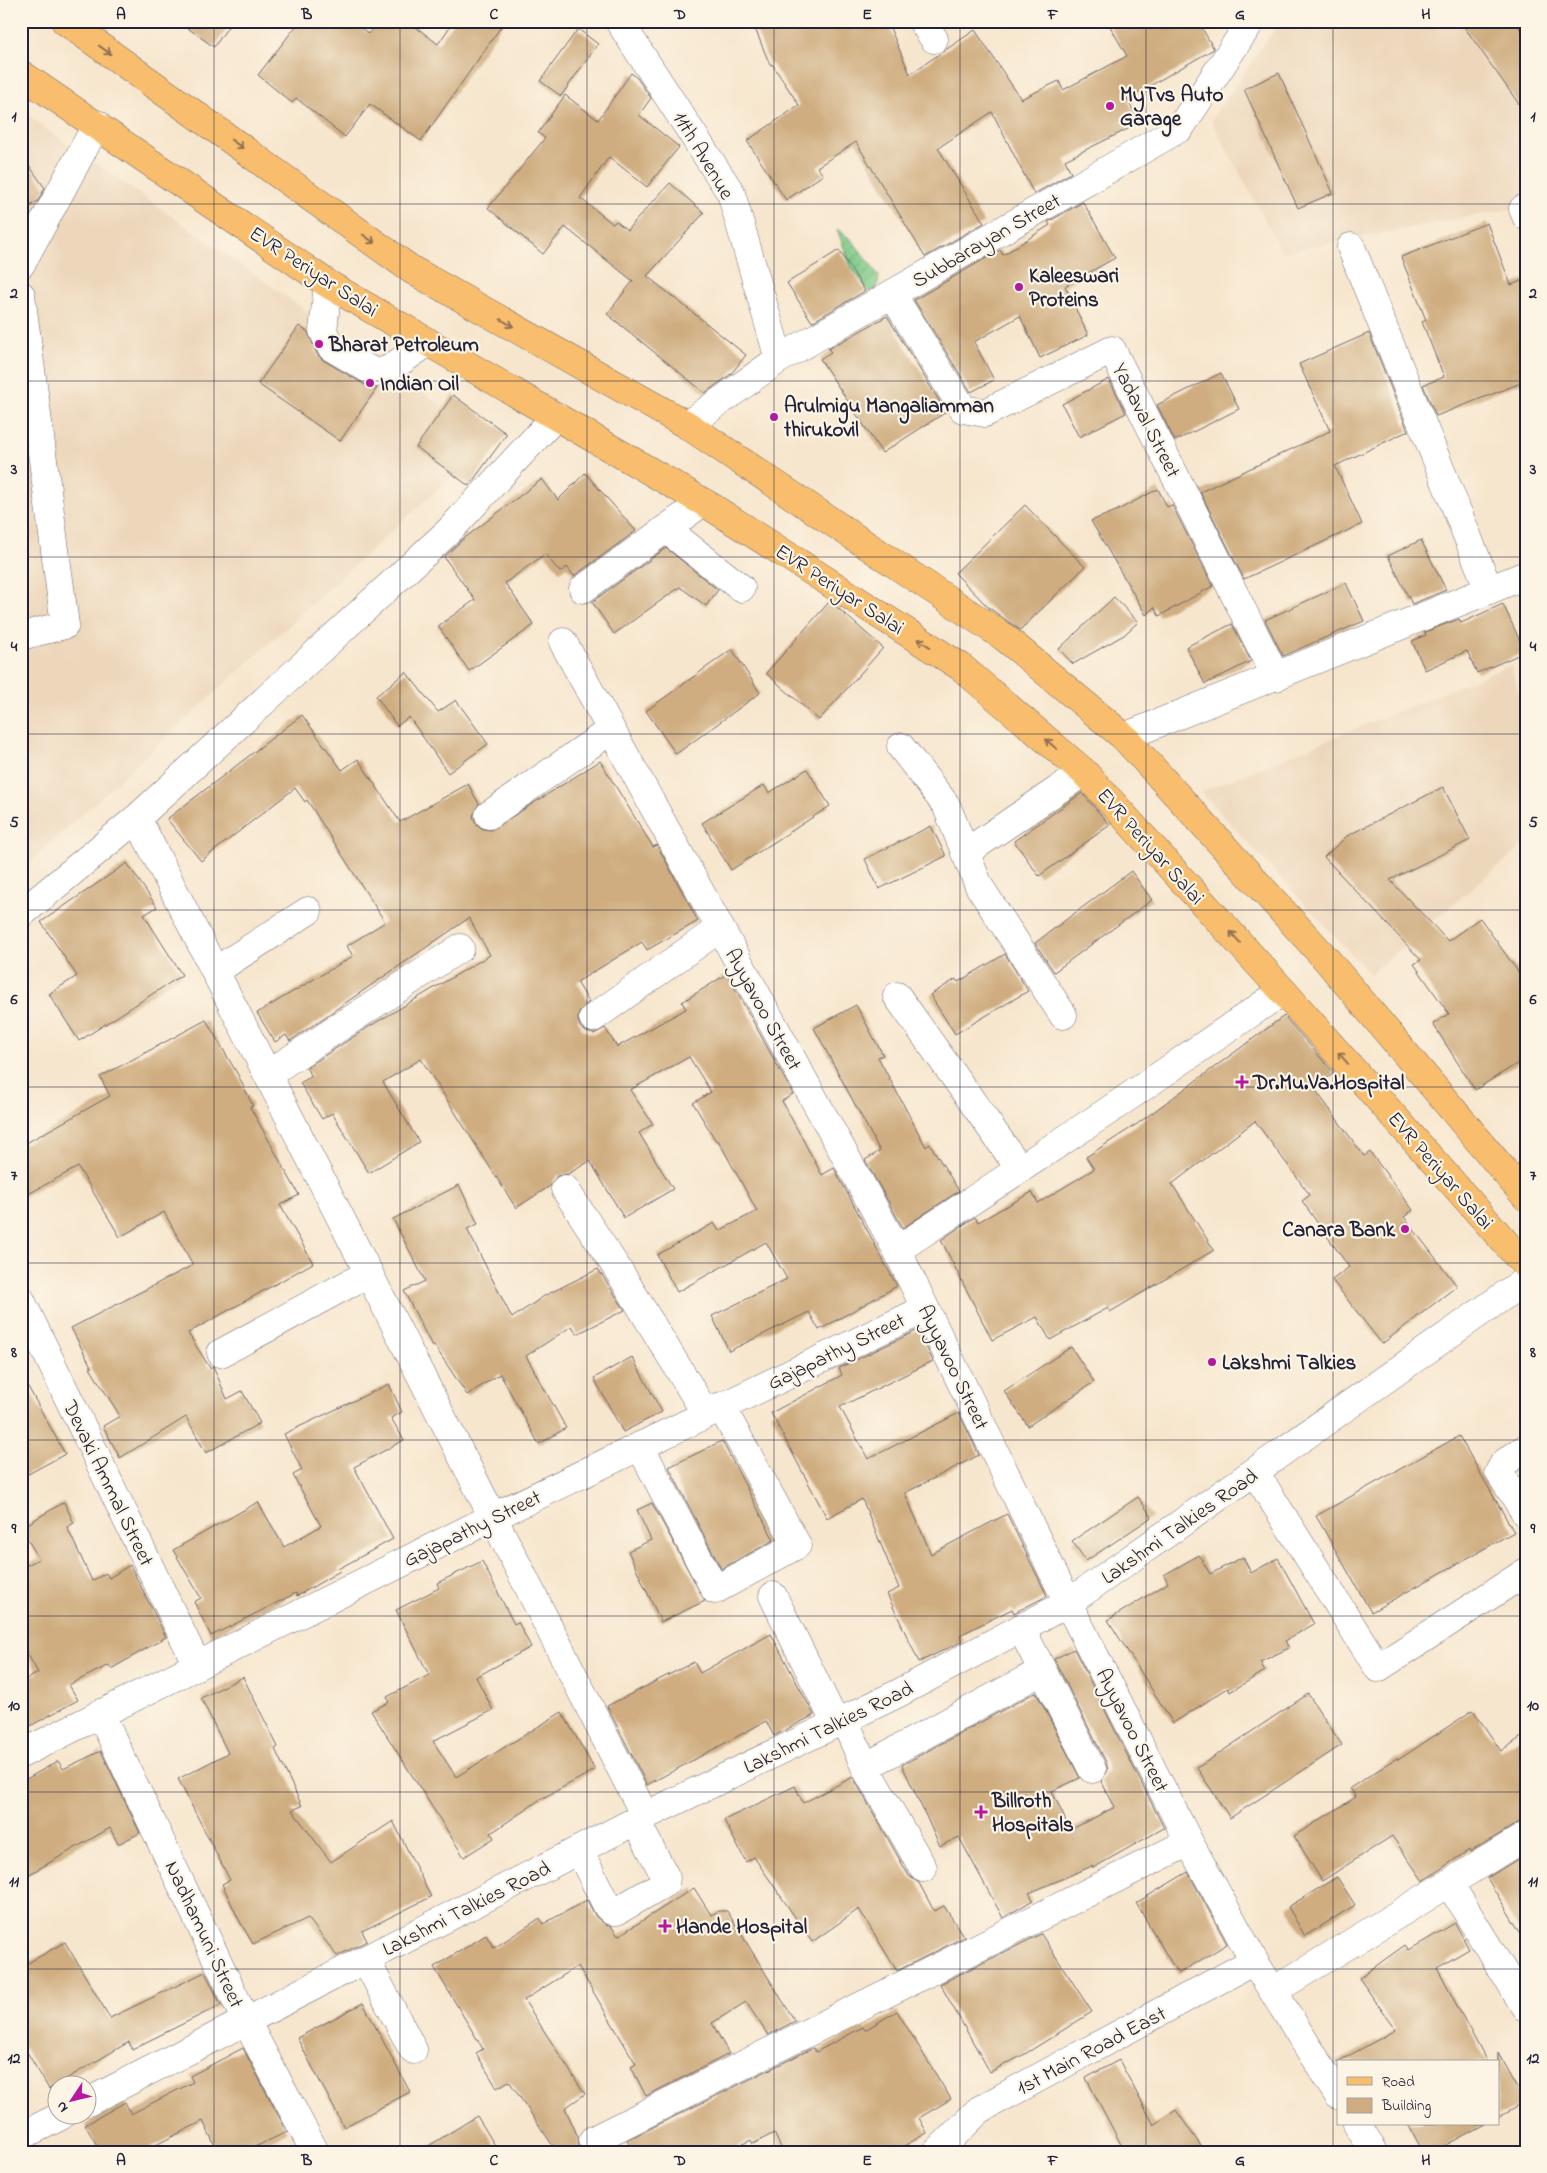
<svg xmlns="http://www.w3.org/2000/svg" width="1547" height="2173" viewBox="0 0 1547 2173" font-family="'Indie Flower',sans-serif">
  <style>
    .built { fill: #edd7bb }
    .garden { fill: url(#garden-furrows); stroke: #517662 }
    .building { fill: #cfad80 }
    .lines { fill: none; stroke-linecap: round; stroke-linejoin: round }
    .minor-casing { stroke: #6d676e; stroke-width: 29 }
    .major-casing { stroke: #6d676e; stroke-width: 29 }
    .minor { stroke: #fff; stroke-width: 28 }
    .major { stroke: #f9be6d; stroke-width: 28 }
    .oneway { stroke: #8e7054 }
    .grid { fill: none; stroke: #22223b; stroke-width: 1; stroke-opacity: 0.55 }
    .poi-dot { fill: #b5179e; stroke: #fcf5e5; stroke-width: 2 }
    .labels { text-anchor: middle; stroke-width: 4.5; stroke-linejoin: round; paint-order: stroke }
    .poi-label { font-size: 21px; font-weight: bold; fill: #22223b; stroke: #fcf5e5; text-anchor: start }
    .street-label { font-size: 21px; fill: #22223b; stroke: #fcf5e5 }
    .neatline { fill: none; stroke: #22223b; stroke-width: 2 }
    .grid-label { font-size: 16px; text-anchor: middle; font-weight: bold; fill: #22223b }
  </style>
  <defs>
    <pattern id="garden-furrows" width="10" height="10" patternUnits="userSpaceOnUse" patternTransform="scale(1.25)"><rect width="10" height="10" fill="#80cb89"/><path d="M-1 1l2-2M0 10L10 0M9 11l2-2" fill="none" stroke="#6eae77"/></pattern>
  </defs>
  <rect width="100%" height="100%" fill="#fcf5e5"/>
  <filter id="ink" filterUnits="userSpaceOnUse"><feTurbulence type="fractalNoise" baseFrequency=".02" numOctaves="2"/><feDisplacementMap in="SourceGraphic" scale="10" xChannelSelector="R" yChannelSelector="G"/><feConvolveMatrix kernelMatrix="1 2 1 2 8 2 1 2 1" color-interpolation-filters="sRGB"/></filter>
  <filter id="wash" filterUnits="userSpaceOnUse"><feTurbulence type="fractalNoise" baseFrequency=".0096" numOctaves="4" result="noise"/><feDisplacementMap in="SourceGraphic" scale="20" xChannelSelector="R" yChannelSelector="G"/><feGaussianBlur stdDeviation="1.12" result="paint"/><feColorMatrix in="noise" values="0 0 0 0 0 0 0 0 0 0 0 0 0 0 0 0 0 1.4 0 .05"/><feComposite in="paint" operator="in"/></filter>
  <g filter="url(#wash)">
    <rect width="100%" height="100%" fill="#f7e6ce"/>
    <g class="built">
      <polygon points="1280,21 1524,21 1526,206 1282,252 1211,120"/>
      <polygon points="21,111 491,440 21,870"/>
      <polygon points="1511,665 1526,719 1526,843 1370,974 1201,792"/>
    </g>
    <polygon class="garden" points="837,229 852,240 879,276 875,300 851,267"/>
    <g id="blocks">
      <g class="building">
        <polygon points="178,21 232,21 214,47"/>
        <polygon points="300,21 353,21 368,34 378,21 408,21 438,44 454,21 505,21 421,141 370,104 345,137 296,98 292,103 258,75"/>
        <polygon points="752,21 887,21 910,74 975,30 1021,99 1059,81 1063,90 1127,56 1107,21 1198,21 1214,49 1127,99 1140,123 1065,160 1071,173 1034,194 992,112 938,148 984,223 925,257 856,142 817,167 823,175 786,200 747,141 799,105 772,64 770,65"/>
        <polygon points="1460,21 1514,21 1526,37 1526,114"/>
        <polygon points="578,29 598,44 561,96 540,81"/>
        <polygon points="631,73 637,78 651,98 639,115 679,147 647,187 609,157 580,198 613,224 616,221 627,230 670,183 704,213 647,276 746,355 731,374 705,393 607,314 633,281 565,227 543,254 488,208 545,138 538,133 565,95 598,120"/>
        <polygon points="1279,73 1333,193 1298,208 1244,89"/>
        <polygon points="21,154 45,188 38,201 21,212"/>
        <polygon points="1083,202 1115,258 1065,286 1088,335 1040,358 1020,316 974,342 994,380 971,392 914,300 1000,250 1003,255 1050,225 1048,222"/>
        <polygon points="1487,223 1511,285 1526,279 1526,381 1436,416 1423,385 1444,377 1422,322 1426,320 1401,257"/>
        <polygon points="839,250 865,291 812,322 787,283"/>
        <polygon points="887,316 946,412 882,453 820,359 831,352 828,349"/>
        <polygon points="299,326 308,332 317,354 323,360 367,386 377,388 340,441 258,384"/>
        <polygon points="1369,333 1408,431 1335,466 1362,524 1244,579 1200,492 1330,431 1299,364"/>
        <polygon points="1221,373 1239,409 1175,441 1157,405"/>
        <polygon points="1109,379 1126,413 1079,437 1062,404"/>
        <polygon points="453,395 507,434 469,486 416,447"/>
        <polygon points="585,473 636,531 574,576 567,567 560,572 545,554 505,583 534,625 469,671 438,626 475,600 444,557 462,540 542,479 558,500"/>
        <polygon points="1158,489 1167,507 1172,505 1213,586 1159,616 1154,607 1146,615 1091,521 1116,511"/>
        <polygon points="1025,505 1085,567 1020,630 988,607 955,573"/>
        <polygon points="1421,540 1446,590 1412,604 1388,556"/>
        <polygon points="666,548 718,590 706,606 680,587 614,634 592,602"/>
        <polygon points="1346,583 1364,621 1283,656 1265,620"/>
        <polygon points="1114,597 1138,622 1124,635 1073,664 1059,649"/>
        <polygon points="830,601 883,648 819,720 766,673"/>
        <polygon points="1503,604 1525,652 1477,673 1467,651 1425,670 1412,641 1426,635 1425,632 1459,619 1461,623"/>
        <polygon points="1232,624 1251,661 1205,684 1186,647"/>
        <polygon points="732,649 760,693 676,754 646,711"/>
        <polygon points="406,672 438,712 456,700 488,744 448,773 409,717 397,726 376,696"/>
        <polygon points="302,715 342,770 358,759 400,822 468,784 479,804 473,816 476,824 483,829 491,830 600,761 653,847 657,845 698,921 647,950 642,942 577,982 589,1002 579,1012 578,1020 580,1027 586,1032 594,1034 605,1028 617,1047 686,1009 682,1002 727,974 793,1094 782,1101 822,1175 834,1168 897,1286 819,1330 809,1312 729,1351 712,1316 787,1279 766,1242 677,1292 657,1255 714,1223 719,1231 757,1211 718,1140 716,1141 693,1103 711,1092 689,1057 630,1090 653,1124 639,1133 673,1189 624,1218 590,1161 568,1174 557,1176 550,1186 516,1208 421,1059 383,1082 419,1142 369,1173 332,1113 322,1119 300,1083 312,1076 306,1068 370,1026 490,955 469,918 290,1041 286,1035 275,1042 257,1013 353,956 347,946 385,922 307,800 305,802 295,788 201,861 167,819"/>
        <polygon points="807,769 830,806 731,870 702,823 764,785 769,793"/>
        <polygon points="1443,787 1470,840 1390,880 1448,941 1480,918 1526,983 1526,1058 1475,1090 1433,1024 1449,1014 1414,964 1421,960 1324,857 1347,836"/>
        <polygon points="1082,793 1110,825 1039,876 1014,841"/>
        <polygon points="931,826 946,856 879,889 865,859"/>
        <polygon points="127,863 157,907 144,915 182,975 79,1041 49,994 77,976 41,922"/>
        <polygon points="1131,871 1152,900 1054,972 1035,943"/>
        <polygon points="1005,954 1028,991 955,1034 930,995 956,979 958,982"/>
        <polygon points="856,1005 883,1055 878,1057 926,1147 930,1144 959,1191 903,1228 865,1160 880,1151 814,1028"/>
        <polygon points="1284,1016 1334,1073 1314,1088 1364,1156 1370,1152 1413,1210 1404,1217 1457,1286 1382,1344 1332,1280 1349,1267 1302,1201 1310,1195 1255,1121 1172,1184 1214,1250 1110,1312 1108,1308 1050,1340 1037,1317 992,1340 941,1240 975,1217 978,1222 1032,1192 1038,1203 1094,1169 1086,1157 1137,1124"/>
        <polygon points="206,1020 238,1075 253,1106 250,1107 299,1195 280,1205 313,1263 188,1333 210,1368 213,1366 227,1399 242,1391 260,1423 206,1453 186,1417 120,1458 103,1426 120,1416 90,1368 92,1368 71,1328 193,1265 164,1212 120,1237 78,1167 21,1198 21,1146 110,1096 100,1077"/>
        <polygon points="459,1185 478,1224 467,1229 512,1318 544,1296 598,1269 625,1310 577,1334 572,1326 526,1356 566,1428 539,1444 500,1374 467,1395 434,1345 432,1346 404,1291 425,1281 393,1219"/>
        <polygon points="918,1330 933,1361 840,1407 868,1459 959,1413 979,1455 905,1493 931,1554 1007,1514 1047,1596 1014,1613 1012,1609 960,1635 963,1641 919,1662 887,1594 899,1588 862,1499 827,1518 771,1413 842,1375 839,1368"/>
        <polygon points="1071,1347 1094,1382 1028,1426 1004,1391"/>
        <polygon points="632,1357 662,1412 623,1432 594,1378"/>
        <polygon points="21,1374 65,1454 21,1478"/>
        <polygon points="389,1384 402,1412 391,1418 404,1440 354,1467 393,1539 338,1569 340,1571 297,1596 296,1593 211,1636 194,1602 201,1598 173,1550 258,1502 284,1547 321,1526 293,1475 302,1470 284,1434"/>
        <polygon points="1459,1436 1514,1532 1371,1612 1316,1516"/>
        <polygon points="722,1441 774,1540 721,1569 669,1467"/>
        <polygon points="1138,1497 1152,1517 1086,1561 1072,1541"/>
        <polygon points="64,1502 74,1523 67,1527 92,1581 106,1573 109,1578 130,1565 166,1637 111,1669 109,1665 69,1685 78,1700 21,1731 21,1682 38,1673 21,1642 21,1568 39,1559 21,1528"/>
        <polygon points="652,1503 705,1601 661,1622 628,1551 651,1540 637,1510"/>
        <polygon points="1199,1555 1210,1574 1243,1557 1251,1573 1278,1558 1314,1624 1285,1641 1289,1648 1260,1662 1265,1671 1230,1692 1228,1688 1173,1723 1108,1620 1168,1583 1164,1575"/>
        <polygon points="482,1561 514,1624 518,1622 531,1647 476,1677 493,1710 433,1741 456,1777 562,1712 595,1770 541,1799 491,1833 494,1838 464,1857 371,1711 389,1702 387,1697 429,1675 396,1610 439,1588 437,1583"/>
        <polygon points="771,1634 814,1715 774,1736 766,1721 647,1785 607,1706 694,1662 700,1673"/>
        <polygon points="1074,1649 1164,1828 1093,1868 1092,1866 1029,1893 1033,1900 1003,1918 959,1837 940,1846 902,1765 1036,1692 1080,1778 1052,1791 1070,1830 1115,1807 1101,1781 1108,1770 1106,1762 1054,1659"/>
        <polygon points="243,1677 278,1747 275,1749 302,1806 292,1810 331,1862 393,1821 431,1897 362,1931 367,1941 337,1956 308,1918 253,1944 239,1920 222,1884 230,1880 178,1779 228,1753 201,1698"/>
        <polygon points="1308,1694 1342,1745 1230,1818 1197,1768"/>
        <polygon points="1473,1710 1501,1751 1526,1734 1526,1820 1518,1823 1470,1852 1469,1850 1423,1881 1392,1836 1322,1881 1294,1836 1356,1797 1350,1788 1397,1758 1398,1760"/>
        <polygon points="101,1751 140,1833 118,1844 110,1828 21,1879 21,1782 58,1761 63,1769"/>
        <polygon points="853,1777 909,1876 919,1883 934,1911 944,1906 964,1937 897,1971 859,1909 812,1942 754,1857 746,1862 724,1820 795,1786 803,1803"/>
        <polygon points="1526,1854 1526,1942 1487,1878"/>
        <polygon points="1188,1872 1227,1944 1178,1974 1136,1903"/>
        <polygon points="1337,1877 1355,1905 1305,1936 1288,1907"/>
        <polygon points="694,1888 711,1915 719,1911 727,1911 795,2021 768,2035 746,2002 712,2023 729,2054 646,2096 631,2067 636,2064 578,1966 524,2000 585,2094 565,2108 578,2137 579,2147 583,2152 557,2152 509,2081 497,2088 476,2053 483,2049 434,1967 486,1935 494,1948 540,1918 543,1924 587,1900 596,1917 606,1925 612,1927 618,1936"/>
        <polygon points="1455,1923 1469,1949 1437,1968 1487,2062 1337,2062 1396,2030 1359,1978 1405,1945 1409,1950"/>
        <polygon points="1041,1934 1092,2012 1025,2054 990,2072 940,1984"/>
        <polygon points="65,1942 110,2018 205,1972 221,2005 132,2049 129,2042 49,2089 21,2042 21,1967"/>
        <polygon points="363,2003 410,2092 344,2127 297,2038"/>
        <polygon points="897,2011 951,2099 919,2118 927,2133 893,2152 783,2152 774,2133 753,2144 751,2140 727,2152 633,2152 627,2140 813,2048 816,2052 863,2027 865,2030"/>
        <polygon points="243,2048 287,2132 244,2152 218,2152 203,2121 142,2152 101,2152 85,2125 125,2102 131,2114 193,2082 190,2076"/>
        <polygon points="1498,2052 1526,2102 1498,2117"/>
        <polygon points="1119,2060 1154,2125 1176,2110 1205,2152 1125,2152 1086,2078"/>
        <polygon points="477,2116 499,2152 419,2152"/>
        <polygon points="1408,2124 1485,2124 1433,2152 1423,2152"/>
      </g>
    </g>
  </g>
  <g filter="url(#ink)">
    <use href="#blocks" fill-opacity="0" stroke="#6d676e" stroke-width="1"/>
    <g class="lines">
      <defs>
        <g id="minor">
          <polyline points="619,21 731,193 779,359"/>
          <polyline points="922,21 934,39"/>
          <polyline points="1523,209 1526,216"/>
          <polyline points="1351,247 1489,590"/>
          <polyline points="21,264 97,124"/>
          <polyline points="328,284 323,331 331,347 375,373 388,370 428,342"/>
          <polyline points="892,294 963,409 985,413 1112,350 1276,677"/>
          <polyline points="21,295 65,625 21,636"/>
          <polyline points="687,425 779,359 1180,128 1251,21"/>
          <polyline points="666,529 741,588"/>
          <polyline points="583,589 703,502"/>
          <polyline points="563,642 897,1250 1068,1603 1189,1842 1254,1961 1338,2095"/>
          <polyline points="1124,737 1526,575"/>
          <polyline points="901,747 946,805 979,886 1063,1015"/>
          <polyline points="489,815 611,730"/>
          <polyline points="137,818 645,1816"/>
          <polyline points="965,853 1084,772"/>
          <polyline points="21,914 137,818 449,531 556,416"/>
          <polyline points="215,971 308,911"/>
          <polyline points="897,996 1020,1169"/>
          <polyline points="593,1018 720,928"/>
          <polyline points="268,1074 460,948"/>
          <polyline points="565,1189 622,1276 706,1414"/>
          <polyline points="897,1250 1105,1113 1283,991"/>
          <polyline points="21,1300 197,1665"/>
          <polyline points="221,1353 369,1273"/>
          <polyline points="640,1446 715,1590 797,1545 721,1406"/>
          <polyline points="1526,1448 1504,1463 1499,1472 1526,1514"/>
          <polyline points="1255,1472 1378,1668 1526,1572"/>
          <polyline points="773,1596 836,1724"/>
          <polyline points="1021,1628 1092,1769"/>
          <polyline points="100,1713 246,2021 315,2152"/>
          <polyline points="844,1719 865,1767 923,1868"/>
          <polyline points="21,1754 493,1517 925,1309"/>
          <polyline points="865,1767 1042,1671"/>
          <polyline points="579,1850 607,1906 612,1911 617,1911 665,1883 666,1878 636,1821"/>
          <polyline points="1449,1883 1525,2007"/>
          <polyline points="366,1960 413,2050"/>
          <polyline points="1273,1991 1526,1836"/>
          <polyline points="88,2102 645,1816 897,1694 1068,1603 1526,1280"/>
          <polyline points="1357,2124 1374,2152"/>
          <polyline points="21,2136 61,2116"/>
          <polyline points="593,2140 1189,1842"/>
          <polyline points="937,2152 979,2110 1254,1961"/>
        </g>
        <g id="major">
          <polyline points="65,21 412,270 687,425 1004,637 1124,737 1326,959 1526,1197"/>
          <polyline points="21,74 328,284 710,506 961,667 1084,772 1283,991 1526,1266"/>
        </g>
      </defs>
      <use href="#minor" class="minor-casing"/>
      <use href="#major" class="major-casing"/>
      <use href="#minor" class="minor"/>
      <use href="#major" class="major"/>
    </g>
    <defs><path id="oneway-shaft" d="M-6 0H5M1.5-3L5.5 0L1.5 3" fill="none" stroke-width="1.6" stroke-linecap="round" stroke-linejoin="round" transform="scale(1.25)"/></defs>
    <g class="oneway">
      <use href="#oneway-shaft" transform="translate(105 50) rotate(36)"/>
      <use href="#oneway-shaft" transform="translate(237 144) rotate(36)"/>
      <use href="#oneway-shaft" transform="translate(369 239) rotate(36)"/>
      <use href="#oneway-shaft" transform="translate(507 323) rotate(30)"/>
      <use href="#oneway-shaft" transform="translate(924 643) rotate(-147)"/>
      <use href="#oneway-shaft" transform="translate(1051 744) rotate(-139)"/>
      <use href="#oneway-shaft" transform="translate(1235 937) rotate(-132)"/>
      <use href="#oneway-shaft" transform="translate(1343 1058) rotate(-131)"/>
    </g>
  </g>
  <path class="grid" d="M214,21V2152M400,21V2152M587,21V2152M774,21V2152M960,21V2152M1146,21V2152M1333,21V2152M21,204H1526M21,381H1526M21,557H1526M21,734H1526M21,910H1526M21,1087H1526M21,1263H1526M21,1440H1526M21,1616H1526M21,1792H1526M21,1969H1526"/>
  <g class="poi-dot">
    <circle cx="1110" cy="106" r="5"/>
    <circle cx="1019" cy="287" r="5"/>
    <circle cx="319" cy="344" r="5"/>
    <circle cx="370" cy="383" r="5"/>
    <circle cx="774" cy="417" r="5"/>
    <path d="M1239.5 1074.5h5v5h5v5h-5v5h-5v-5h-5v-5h5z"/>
    <circle cx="1405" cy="1229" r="5"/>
    <circle cx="1212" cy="1362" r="5"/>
    <path d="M978.5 1804.5h5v5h5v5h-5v5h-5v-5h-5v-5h5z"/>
    <path d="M662.5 1918.5h5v5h5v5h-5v5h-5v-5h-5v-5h5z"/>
  </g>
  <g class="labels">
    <g class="poi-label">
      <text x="1120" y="101">MyTvs Auto<tspan x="1120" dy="24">Garage</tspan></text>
      <text x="1029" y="282">Kaleeswari<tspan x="1029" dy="24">Proteins</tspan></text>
      <text x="329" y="351">Bharat Petroleum</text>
      <text x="380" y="390">Indian Oil</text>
      <text x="784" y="412">Arulmigu Mangaliamman<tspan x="784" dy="24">thirukovil</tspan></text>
      <text x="1253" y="1089">Dr.Mu.Va.Hospital</text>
      <text x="1395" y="1236" text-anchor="end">Canara Bank</text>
      <text x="1222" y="1369">Lakshmi Talkies</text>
      <text x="992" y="1807">Billroth<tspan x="992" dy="24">Hospitals</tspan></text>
      <text x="676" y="1933">Hande Hospital</text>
    </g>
    <g class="street-label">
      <text transform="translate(704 155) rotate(59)" y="7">11th Avenue</text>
      <text transform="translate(986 240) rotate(-30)" y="7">Subbarayan Street</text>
      <text transform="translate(314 271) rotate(33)" y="7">EVR Periyar Salai</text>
      <text transform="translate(1147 420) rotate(63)" y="7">Yadaval Street</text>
      <text transform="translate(840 589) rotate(33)" y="7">EVR Periyar Salai</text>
      <text transform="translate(1151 846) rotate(48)" y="7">EVR Periyar Salai</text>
      <text transform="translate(764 1009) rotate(61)" y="7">Ayyavoo Street</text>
      <text transform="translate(1441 1170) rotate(49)" y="7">EVR Periyar Salai</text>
      <text transform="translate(836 1351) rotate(-26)" y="7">Gajapathy Street</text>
      <text transform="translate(954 1367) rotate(64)" y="7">Ayyavoo Street</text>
      <text transform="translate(109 1483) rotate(64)" y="7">Devaki Ammal Street</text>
      <text transform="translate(1179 1526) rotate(-35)" y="7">Lakshmi Talkies Road</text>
      <text transform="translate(472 1528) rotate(-26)" y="7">Gajapathy Street</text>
      <text transform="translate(828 1727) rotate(-26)" y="7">Lakshmi Talkies Road</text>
      <text transform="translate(1133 1730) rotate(63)" y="7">Ayyavoo Street</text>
      <text transform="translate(466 1908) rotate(-27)" y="7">Lakshmi Talkies Road</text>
      <text transform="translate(205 1934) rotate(65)" y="7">Nadhamuni Street</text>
      <text transform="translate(1091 2050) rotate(-28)" y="7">1st Main Road East</text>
    </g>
  </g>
  <rect width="1547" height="2173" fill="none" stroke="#fcf5e5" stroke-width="55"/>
  <rect x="1337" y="2060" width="162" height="65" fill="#fcf5e5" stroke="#a5a1a1"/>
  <rect x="1347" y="2077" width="25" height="8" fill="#f9be6d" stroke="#a5a1a1"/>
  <text x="1382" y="2086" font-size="15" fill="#22223b">Road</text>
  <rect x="1347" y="2098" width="25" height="15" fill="#cfad80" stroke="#a5a1a1"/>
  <text x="1382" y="2110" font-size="15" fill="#22223b">Building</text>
  <g transform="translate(72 2100) rotate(235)"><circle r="24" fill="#fcf5e5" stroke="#a5a1a1"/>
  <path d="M0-4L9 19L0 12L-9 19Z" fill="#b5179e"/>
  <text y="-8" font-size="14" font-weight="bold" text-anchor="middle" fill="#22223b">N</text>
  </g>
  <rect x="28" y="28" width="1492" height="2118" class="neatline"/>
  <g class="grid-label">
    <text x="121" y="19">A</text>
    <text x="307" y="19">B</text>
    <text x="494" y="19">C</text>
    <text x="680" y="19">D</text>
    <text x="867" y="19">E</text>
    <text x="1053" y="19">F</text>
    <text x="1240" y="19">G</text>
    <text x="1426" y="19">H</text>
    <text x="14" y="121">1</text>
    <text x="1533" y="121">1</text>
    <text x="14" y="298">2</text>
    <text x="1533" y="298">2</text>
    <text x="14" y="474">3</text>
    <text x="1533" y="474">3</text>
    <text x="14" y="651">4</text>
    <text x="1533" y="651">4</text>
    <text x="14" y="827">5</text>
    <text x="1533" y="827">5</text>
    <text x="14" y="1004">6</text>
    <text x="1533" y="1004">6</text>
    <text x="14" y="1180">7</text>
    <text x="1533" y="1180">7</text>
    <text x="14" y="1357">8</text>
    <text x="1533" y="1357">8</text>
    <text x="14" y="1533">9</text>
    <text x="1533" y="1533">9</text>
    <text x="14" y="1710">10</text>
    <text x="1533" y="1710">10</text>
    <text x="14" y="1886">11</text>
    <text x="1533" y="1886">11</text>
    <text x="14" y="2063">12</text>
    <text x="1533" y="2063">12</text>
    <text x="121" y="2165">A</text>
    <text x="307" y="2165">B</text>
    <text x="494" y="2165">C</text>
    <text x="680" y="2165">D</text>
    <text x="867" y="2165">E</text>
    <text x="1053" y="2165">F</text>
    <text x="1240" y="2165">G</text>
    <text x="1426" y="2165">H</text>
  </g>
</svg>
